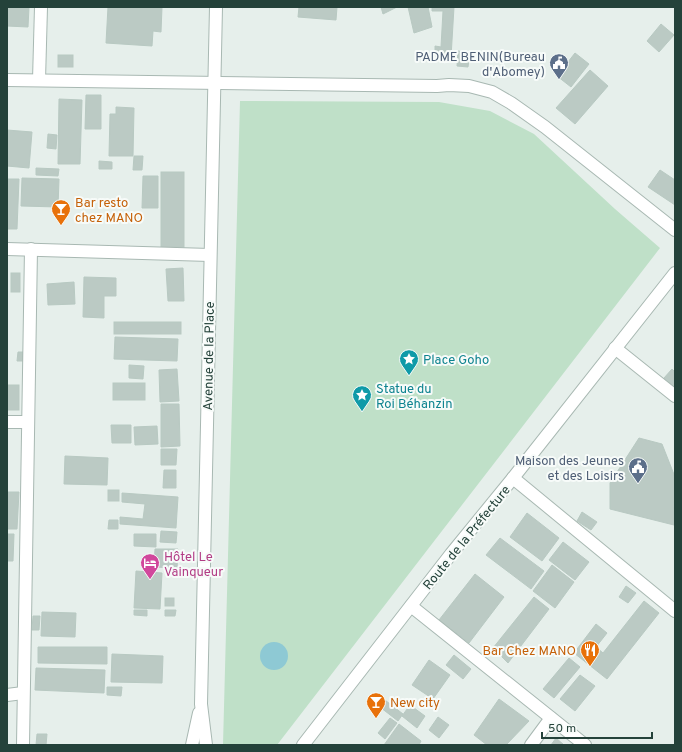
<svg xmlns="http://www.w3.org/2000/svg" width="682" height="752" viewBox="0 0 682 752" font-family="Overpass,sans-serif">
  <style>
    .green { fill: #bfe0c8 }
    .water { fill: #8ec9d4 }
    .building { fill: #bbcac4; stroke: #b8c9c2 }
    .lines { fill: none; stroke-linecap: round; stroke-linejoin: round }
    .minor-casing { stroke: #a8b8b2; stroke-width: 14 }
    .minor { stroke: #fff; stroke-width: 12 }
    .labels { text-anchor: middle; stroke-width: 4; stroke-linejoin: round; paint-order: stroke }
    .service-label { font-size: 13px; fill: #4e5e75; stroke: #f7fbf9; text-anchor: end }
    .food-label { font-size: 13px; fill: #c56008; stroke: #f7fbf9; text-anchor: start }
    .street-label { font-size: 13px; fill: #24423a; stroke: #f7fbf9 }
    .culture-label { font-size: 13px; fill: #0d838f; stroke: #f7fbf9; text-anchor: start }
    .hotel-label { font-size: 13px; fill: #b23c85; stroke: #f7fbf9; text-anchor: start }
  </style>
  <rect width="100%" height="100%" fill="#e6efeb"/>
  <polygon class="green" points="240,101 439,102 490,111 534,134 615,209 660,248 277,745 223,745"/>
  <circle class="water" cx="274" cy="656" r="14"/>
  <g class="building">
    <polygon points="7,7 29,7 28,27 7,26"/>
    <polygon points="108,7 162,7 161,32 153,31 152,46 106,43"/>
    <polygon points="299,7 337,7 336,20 298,17"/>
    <polygon points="381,7 397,7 383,14"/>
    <polygon points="408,7 428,7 432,27 414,33"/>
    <polygon points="432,7 454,7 451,57 435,56 435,46 441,47 443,11 432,11"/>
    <polygon points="661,24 674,35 659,52 647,41"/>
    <polygon points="458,51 470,53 468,67 457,66"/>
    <polygon points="575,53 589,64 571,87 557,76"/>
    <rect x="58" y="55" width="15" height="12"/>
    <polygon points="590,70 608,86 575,124 556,108"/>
    <polygon points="86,95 101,95 101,129 85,129"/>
    <polygon points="59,99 82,100 80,164 58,164"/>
    <polygon points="116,107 134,108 133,156 109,156 110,114 116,114"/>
    <polygon points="7,130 32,132 29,168 7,166"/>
    <polygon points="48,134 57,135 56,149 47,148"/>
    <polygon points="134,156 143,156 142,170 133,170"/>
    <polygon points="99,161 112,162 112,169 99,169"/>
    <polygon points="36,168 59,169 58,176 36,175"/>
    <polygon points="660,170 675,180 675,205 648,187"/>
    <rect x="161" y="172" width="23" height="75"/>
    <polygon points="143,176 158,176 158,208 142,208"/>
    <polygon points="22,178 59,179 58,207 21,206"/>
    <polygon points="7,179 19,179 17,229 7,229"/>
    <polygon points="183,268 184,301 168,301 166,269"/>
    <rect x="11" y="273" width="9" height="19"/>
    <polygon points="84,277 116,278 116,296 104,296 104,318 83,317"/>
    <polygon points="74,282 75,304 48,305 47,284"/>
    <rect x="114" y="322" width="67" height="12"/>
    <polygon points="115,337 178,339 177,361 114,359"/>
    <polygon points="18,352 25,352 25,361 17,361"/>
    <polygon points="129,365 144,366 143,379 129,378"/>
    <polygon points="177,369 179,401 160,402 159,370"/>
    <polygon points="672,369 675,372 675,387 664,378"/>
    <rect x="113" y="383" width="32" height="17"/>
    <rect x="7" y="385" width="12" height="25"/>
    <polygon points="161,404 179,404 180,446 161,447"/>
    <polygon points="111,425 131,425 131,443 112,443"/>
    <polygon points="157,426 158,444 135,445 134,427"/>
    <polygon points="639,438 662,444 675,477 674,525 610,509 610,483"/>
    <polygon points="161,449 177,449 176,465 161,465"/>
    <polygon points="65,456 108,458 107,485 64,484"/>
    <polygon points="164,470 176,470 176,488 163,488"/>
    <rect x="108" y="490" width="11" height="11"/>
    <polygon points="7,492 19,492 17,529 7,529"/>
    <polygon points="122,493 178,497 176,528 120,524 120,517 143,519 145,504 122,502"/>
    <polygon points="582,512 597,522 591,530 577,521"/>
    <polygon points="527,513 559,538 542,561 510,537"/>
    <polygon points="109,520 118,520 118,529 108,529"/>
    <polygon points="161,531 177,532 176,543 160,542"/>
    <polygon points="7,534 14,534 13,561 7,561"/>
    <polygon points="134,534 156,534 156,547 134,546"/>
    <polygon points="500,538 544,571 531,589 486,555"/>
    <polygon points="563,542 589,562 575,580 549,560"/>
    <polygon points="155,549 178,549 177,568 154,567"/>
    <polygon points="552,565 574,582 555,608 533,591"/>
    <polygon points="136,571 162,573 160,609 134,608"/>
    <polygon points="475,574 504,597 469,643 439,620"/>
    <polygon points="626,586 636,593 628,603 619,597"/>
    <polygon points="534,597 549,609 508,663 493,648"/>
    <rect x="165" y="598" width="9" height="8"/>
    <polygon points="644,601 659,613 607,679 574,653 596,624 607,633 596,647 603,653"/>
    <polygon points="134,610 147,610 147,616 134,615"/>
    <polygon points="165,610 176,610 175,616 165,616"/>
    <polygon points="42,612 76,613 75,637 41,636"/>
    <polygon points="33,616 40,616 39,630 32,630"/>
    <polygon points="38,647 107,647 107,664 38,663"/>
    <polygon points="112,654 163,656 162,683 111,682"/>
    <polygon points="454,655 471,669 463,679 446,665"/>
    <polygon points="569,658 580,667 554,698 543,689"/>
    <polygon points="429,660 450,675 433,699 412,685"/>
    <polygon points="36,668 105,670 104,693 35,690"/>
    <polygon points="580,675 595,686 575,711 560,699"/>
    <polygon points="107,687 122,687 121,696 107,695"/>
    <polygon points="381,697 403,714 398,721 376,704"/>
    <polygon points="499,699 529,721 506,745 487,745 474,735"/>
    <polygon points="410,705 425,716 417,728 402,716"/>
    <polygon points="438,717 449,725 439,738 429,730"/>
    <polygon points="390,718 397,723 385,739 378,733"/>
    <polygon points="399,724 421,741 419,745 384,745"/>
    <polygon points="37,734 47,734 46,745 36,745"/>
    <polygon points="556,738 564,745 551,745"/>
  </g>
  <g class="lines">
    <defs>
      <g id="minor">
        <polyline points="7,80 437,86 449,85 469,86 492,92 511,103 545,127 675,230"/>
        <polyline points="39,80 41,7"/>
        <polyline points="7,249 210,255"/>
        <polyline points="615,348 675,396"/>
        <polyline points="7,422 28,422"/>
        <polyline points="513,478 675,611"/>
        <polyline points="411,606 585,745"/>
        <polyline points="7,695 23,693"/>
        <polyline points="23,745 31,249"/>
        <polyline points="192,745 199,713"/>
        <polyline points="206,745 201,704 216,7"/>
        <polyline points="303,745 451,554 513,478 675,273"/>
        <polyline points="531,745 551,718"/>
      </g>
    </defs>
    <use href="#minor" class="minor-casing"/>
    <use href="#minor" class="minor"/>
  </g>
  <defs>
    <symbol id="civic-pin" viewBox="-11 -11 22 30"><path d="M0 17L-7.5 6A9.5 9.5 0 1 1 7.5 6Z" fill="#5c6f8a" stroke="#f7fbf9"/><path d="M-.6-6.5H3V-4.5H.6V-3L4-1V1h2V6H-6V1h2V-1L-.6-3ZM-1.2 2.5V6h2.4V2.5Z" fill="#fff"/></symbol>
    <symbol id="bar-pin" viewBox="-11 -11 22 30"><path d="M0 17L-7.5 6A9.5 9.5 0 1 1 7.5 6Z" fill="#e8710a" stroke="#f7fbf9"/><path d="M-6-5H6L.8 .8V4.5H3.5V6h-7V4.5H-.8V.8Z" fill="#fff"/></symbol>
    <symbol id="sight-pin" viewBox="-11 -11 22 30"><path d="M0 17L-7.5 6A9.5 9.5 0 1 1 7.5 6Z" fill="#0f9aa8" stroke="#f7fbf9"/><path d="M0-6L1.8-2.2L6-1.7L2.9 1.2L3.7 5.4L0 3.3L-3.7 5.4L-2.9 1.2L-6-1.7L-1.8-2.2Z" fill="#fff"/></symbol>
    <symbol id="hotel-pin" viewBox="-11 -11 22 30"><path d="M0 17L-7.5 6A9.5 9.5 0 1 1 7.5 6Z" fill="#d1479c" stroke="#f7fbf9"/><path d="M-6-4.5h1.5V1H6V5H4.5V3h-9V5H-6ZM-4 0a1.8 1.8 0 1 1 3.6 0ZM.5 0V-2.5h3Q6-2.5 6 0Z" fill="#fff"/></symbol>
    <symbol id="restaurant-pin" viewBox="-11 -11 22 30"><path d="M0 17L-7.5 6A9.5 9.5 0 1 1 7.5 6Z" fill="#e8710a" stroke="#f7fbf9"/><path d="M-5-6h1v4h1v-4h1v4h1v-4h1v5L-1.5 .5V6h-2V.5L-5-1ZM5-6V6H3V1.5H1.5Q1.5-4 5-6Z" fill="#fff"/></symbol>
  </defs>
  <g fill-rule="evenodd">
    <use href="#civic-pin" x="548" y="52" width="22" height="30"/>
    <use href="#bar-pin" x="50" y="198" width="22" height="30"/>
    <use href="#sight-pin" x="398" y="348" width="22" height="30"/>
    <use href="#sight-pin" x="351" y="384" width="22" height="30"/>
    <use href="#civic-pin" x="627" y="456" width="22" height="30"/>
    <use href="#hotel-pin" x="139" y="552" width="22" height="30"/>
    <use href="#restaurant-pin" x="579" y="639" width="22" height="30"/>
    <use href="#bar-pin" x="365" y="691" width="22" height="30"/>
  </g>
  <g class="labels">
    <g class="service-label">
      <text x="545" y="61">PADME BENIN(Bureau<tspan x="545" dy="15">d'Abomey)</tspan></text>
      <text x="624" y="465">Maison des Jeunes<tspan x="624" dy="15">et des Loisirs</tspan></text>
    </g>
    <g class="food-label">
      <text x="75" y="207">Bar resto<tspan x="75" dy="15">chez MANO</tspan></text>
      <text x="576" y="655" text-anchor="end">Bar Chez MANO</text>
      <text x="390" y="707">New city</text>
    </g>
    <g class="street-label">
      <text transform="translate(208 356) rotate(-89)" y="5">Avenue de la Place</text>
      <text transform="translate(466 537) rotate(-51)" y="5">Route de la Préfecture</text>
    </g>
    <g class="culture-label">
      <text x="423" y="364">Place Goho</text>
      <text x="376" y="393">Statue du<tspan x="376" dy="15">Roi Béhanzin</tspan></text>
    </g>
    <g class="hotel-label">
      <text x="164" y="561">Hôtel Le<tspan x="164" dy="15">Vainqueur</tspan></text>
    </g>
  </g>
  <rect width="682" height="752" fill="none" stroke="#24423a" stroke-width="16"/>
  <path d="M542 732v6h110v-6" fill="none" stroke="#24423a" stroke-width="2"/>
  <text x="548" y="732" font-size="12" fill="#24423a" stroke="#f7fbf9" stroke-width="3" paint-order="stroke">50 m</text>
</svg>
